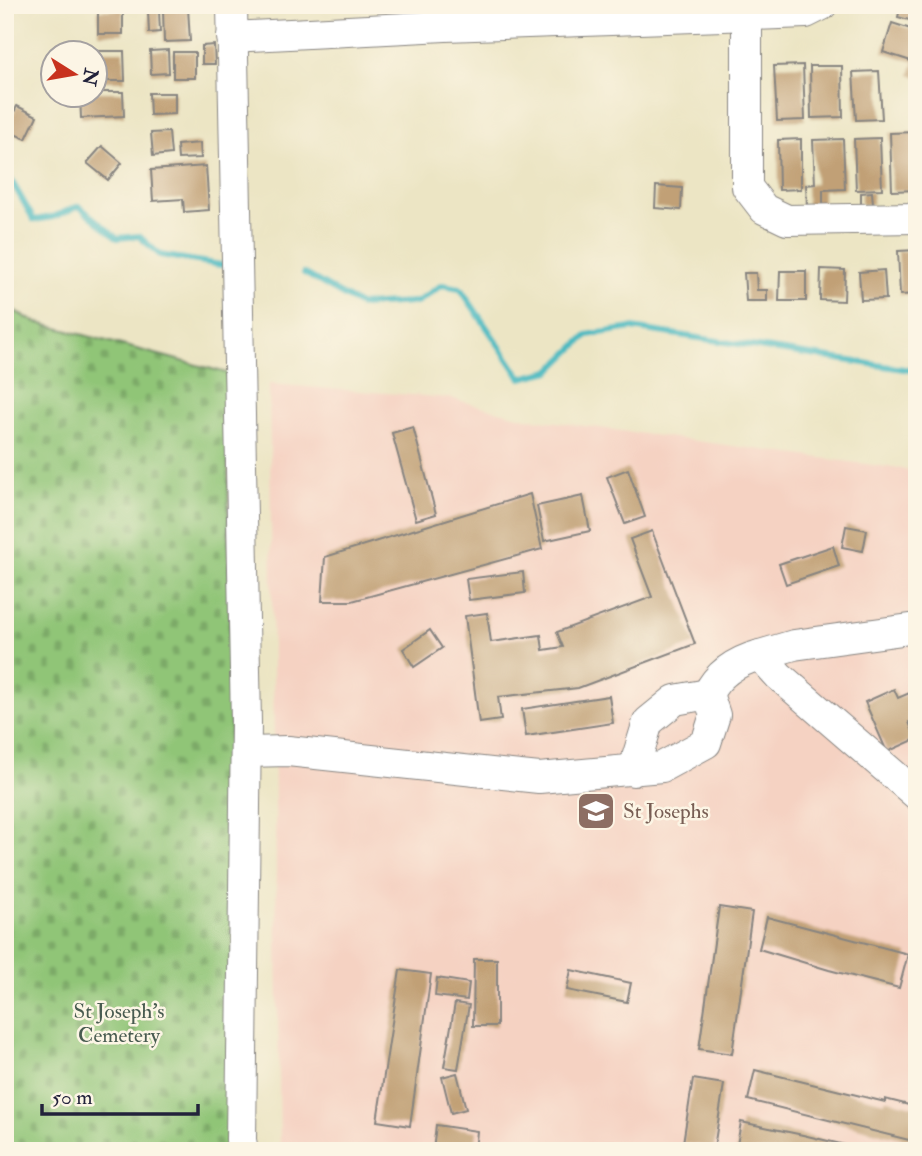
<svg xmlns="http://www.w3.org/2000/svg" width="922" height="1156" viewBox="0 0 922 1156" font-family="'IM FELL Double Pica',serif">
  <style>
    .built { fill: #f5d2c2 }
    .cemetery { fill: url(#cemetery-stones); stroke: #597459; stroke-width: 2 }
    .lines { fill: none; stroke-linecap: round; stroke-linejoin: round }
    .stream { stroke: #4bbac1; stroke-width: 6 }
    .building { fill: #c1a076 }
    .minor-casing { stroke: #878480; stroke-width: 32 }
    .minor { stroke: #fff; stroke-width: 30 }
    .labels { text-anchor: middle; stroke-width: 5; stroke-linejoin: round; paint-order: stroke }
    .education-label { font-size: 21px; fill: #785e54; stroke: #fcf5e5; text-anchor: start }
    .park-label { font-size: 21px; fill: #485b50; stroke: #fcf5e5 }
  </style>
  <defs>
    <pattern id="cemetery-stones" width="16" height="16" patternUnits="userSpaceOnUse" patternTransform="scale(1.75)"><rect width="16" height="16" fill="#90c577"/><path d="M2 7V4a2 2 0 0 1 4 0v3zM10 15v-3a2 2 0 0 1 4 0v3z" fill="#7ca968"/></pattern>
  </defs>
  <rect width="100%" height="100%" fill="#fcf5e5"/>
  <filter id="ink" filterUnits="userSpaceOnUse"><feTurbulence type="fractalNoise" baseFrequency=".0143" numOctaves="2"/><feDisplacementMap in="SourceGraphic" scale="14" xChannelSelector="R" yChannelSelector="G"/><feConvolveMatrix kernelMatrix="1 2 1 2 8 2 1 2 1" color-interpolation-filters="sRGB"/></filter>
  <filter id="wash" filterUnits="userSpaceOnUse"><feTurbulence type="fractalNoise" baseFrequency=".00686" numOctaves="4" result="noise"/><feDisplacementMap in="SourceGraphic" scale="28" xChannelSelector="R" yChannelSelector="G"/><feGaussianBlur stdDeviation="1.57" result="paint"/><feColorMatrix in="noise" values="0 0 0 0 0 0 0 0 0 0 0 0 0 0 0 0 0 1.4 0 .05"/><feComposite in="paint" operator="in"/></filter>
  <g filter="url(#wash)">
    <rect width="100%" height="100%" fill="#ece5c4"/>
    <polygon class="built" points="269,384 450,398 526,418 917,471 917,1151 280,1151"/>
    <polygon class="cemetery" points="5,306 35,322 227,373 235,1151 5,1151"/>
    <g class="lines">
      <g class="stream">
        <polyline points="5,175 11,180 34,220 53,217 79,206 117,238 139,236 160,255 221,265"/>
        <polyline points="304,273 360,305 417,302 442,285 460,288 521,378 550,371 587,335 632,328 917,371"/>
      </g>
    </g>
    <g id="blocks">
      <g class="building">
        <polygon points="901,5 917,5 917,22 898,17"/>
        <polygon points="188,8 190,41 164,42 163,10"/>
        <rect x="98" y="10" width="25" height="24"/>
        <polygon points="159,10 160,32 149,33 148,11"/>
        <polygon points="892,23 917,31 917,77 910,75 914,62 883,52"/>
        <polygon points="214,45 215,64 202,64 202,46"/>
        <polygon points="168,50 169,73 151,74 150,51"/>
        <polygon points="94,51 124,51 125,81 94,81"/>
        <rect x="173" y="52" width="22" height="26"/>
        <polygon points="803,65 805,120 777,121 774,66"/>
        <polygon points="810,66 842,66 843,117 811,118"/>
        <polygon points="879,71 882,119 856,120 853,72"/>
        <polygon points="94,92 123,92 124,116 81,118 80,94 94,94"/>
        <polygon points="149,93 175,93 175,114 150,115"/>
        <polygon points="17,106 37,116 26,139 5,130"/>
        <polygon points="169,132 171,154 153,156 151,133"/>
        <polygon points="917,132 917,190 892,191 890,133"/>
        <polygon points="880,138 882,189 856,190 854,139"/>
        <polygon points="801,139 801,189 779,190 778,140"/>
        <polygon points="843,139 845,189 823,190 823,205 807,206 806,185 815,184 813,140"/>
        <polygon points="200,143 201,158 178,159 177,145"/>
        <polygon points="102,146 122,163 108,180 87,163"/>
        <polygon points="206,166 209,210 184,212 183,199 153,201 151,170"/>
        <polygon points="656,186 682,188 681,210 655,208"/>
        <polygon points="872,192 873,204 861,205 861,193"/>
        <polygon points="917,250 917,294 900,295 898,251"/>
        <polygon points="821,269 845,270 844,301 820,300"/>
        <polygon points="884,270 886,299 861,300 859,272"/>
        <polygon points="780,271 806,271 806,301 779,301"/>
        <polygon points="744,273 756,273 757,290 767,290 767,301 746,301"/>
        <polygon points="413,427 436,514 416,520 392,433"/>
        <polygon points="628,469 645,517 625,524 607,477"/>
        <polygon points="530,494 542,549 352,601 322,601 325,557"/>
        <polygon points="583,496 590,531 544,541 537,506"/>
        <polygon points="846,526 867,530 863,551 842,547"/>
        <polygon points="652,531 695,644 578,688 498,697 501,720 479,723 465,616 487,613 491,642 541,635 543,650 563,647 557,632 652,597 630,539"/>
        <polygon points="833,546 839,566 786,584 779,564"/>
        <polygon points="523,572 525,593 469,600 466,579"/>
        <polygon points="430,630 442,648 414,667 403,649"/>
        <polygon points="917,682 917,719 909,722 916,739 887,752 865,702 894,689 898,698 912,692 909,685"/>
        <polygon points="609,696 613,723 526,736 522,709"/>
        <polygon points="719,907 752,912 732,1054 699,1049"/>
        <polygon points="767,917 908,954 899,988 829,970 759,949"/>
        <polygon points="474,959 497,959 497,1026 473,1026"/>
        <polygon points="400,970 431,974 410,1126 377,1121"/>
        <polygon points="571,970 631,983 627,1002 567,990"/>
        <polygon points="437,978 469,983 467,1000 435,996"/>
        <polygon points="455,1003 469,1005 458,1069 444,1067"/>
        <polygon points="755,1070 885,1102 885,1099 917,1107 917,1142 748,1100"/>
        <polygon points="457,1073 466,1109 451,1113 442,1077"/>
        <polygon points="693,1079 724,1084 714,1148 683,1143"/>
        <polygon points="741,1122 803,1135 870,1151 736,1151"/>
        <polygon points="436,1125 477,1131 475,1151 433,1151"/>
      </g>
    </g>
  </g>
  <g filter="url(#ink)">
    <use href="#blocks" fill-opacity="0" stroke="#878480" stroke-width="2"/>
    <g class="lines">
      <defs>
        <g id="minor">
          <polyline points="232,5 246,722 241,1140 243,1151"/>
          <polyline points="747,16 747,187 764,209 787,220 917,218"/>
          <polyline points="232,37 445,26 806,13 822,5"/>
          <polyline points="760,655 794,645 917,628"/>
          <path d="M708,694C718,673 738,661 760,655L779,676L917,795"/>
          <polyline points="246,752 288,751 539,778 662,767 706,743 715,715 708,694 675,700 648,722 633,771"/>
        </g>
      </defs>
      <use href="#minor" class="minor-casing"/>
      <use href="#minor" class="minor"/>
    </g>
  </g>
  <defs>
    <symbol id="university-square" viewBox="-11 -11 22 22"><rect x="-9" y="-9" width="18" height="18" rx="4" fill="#8d6e63" stroke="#fcf5e5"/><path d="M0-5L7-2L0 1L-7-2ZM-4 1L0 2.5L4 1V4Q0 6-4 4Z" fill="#fff"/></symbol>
  </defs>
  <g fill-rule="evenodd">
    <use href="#university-square" x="574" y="789" width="44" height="44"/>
  </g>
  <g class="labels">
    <g class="education-label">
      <text x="623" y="818">St Josephs</text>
    </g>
    <g class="park-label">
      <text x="119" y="1018">St Joseph's<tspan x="119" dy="24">Cemetery</tspan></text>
    </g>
  </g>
  <rect width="922" height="1156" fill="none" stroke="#fcf5e5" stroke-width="28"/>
  <g transform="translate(74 74) rotate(101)"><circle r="33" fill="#fcf5e5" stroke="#a5a1a1" stroke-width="2"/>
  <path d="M0-5L12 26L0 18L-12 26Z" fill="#c8321e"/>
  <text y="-10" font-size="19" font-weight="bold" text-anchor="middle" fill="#22223b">N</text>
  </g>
  <path d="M42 1104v10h156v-10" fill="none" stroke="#22223b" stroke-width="3.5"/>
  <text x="52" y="1104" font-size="21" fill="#22223b" stroke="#fcf5e5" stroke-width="5" paint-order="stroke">50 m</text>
</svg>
